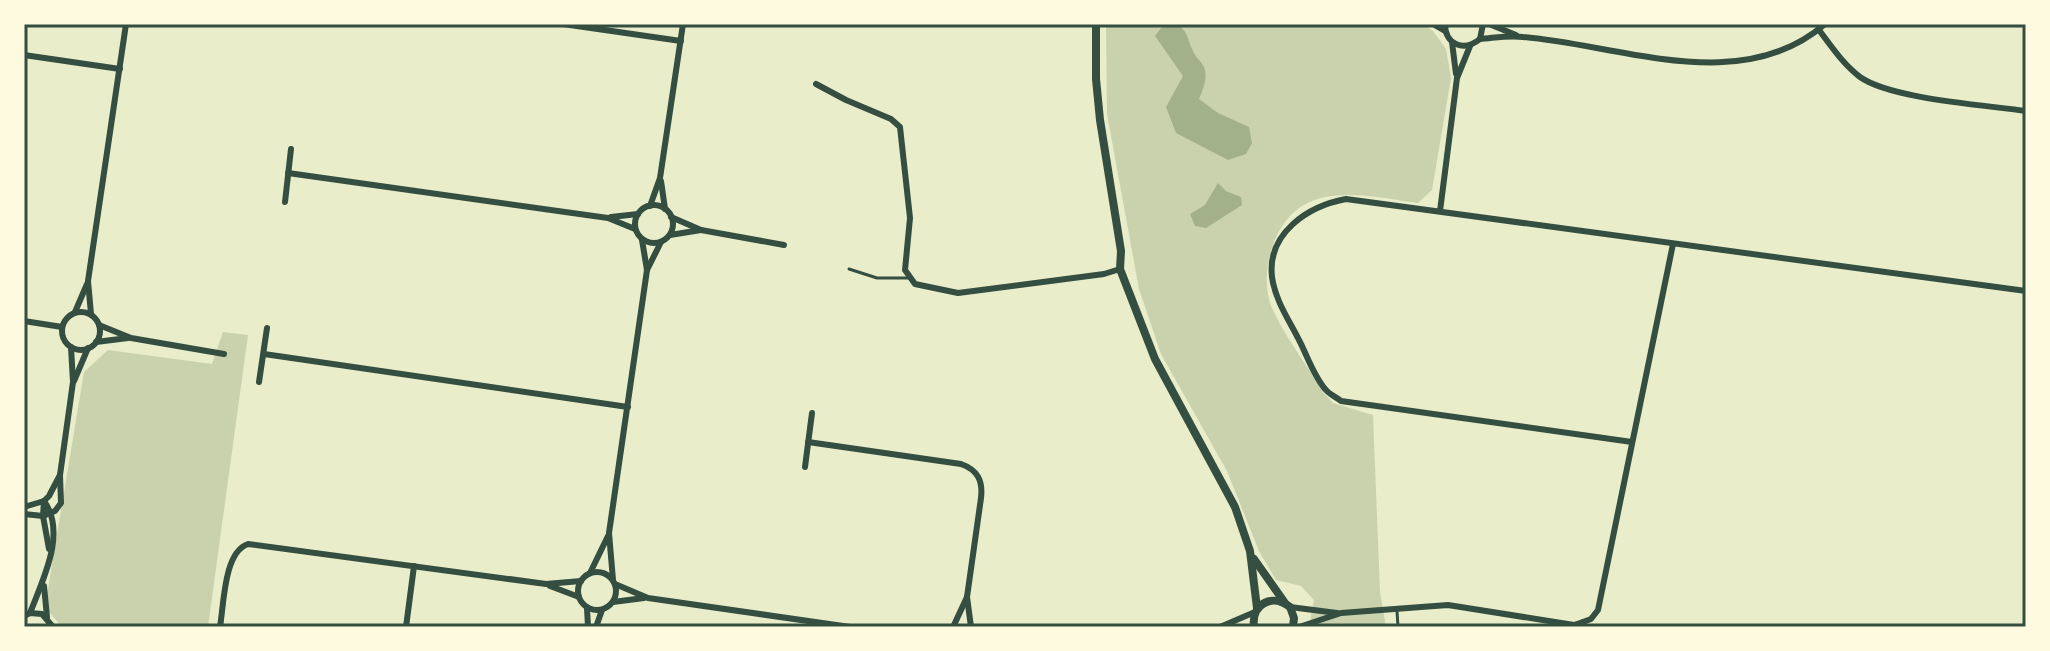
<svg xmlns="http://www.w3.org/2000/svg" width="2050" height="651" viewBox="0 0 2050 651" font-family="'Titillium Web',sans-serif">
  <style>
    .green { fill: #cad2ad }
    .water { fill: #a3b18a }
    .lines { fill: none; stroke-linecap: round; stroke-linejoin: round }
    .service { stroke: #344e41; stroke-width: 3 }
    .minor { stroke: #344e41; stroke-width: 6 }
    .tertiary { stroke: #344e41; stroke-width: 8 }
    .neatline { fill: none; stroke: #344e41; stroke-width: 3 }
  </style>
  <rect width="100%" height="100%" fill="#e9edc9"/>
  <g class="green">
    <path d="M1106,24H1423L1433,31L1446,49L1451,78L1432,190L1418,203C1361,195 1295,177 1272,248C1266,266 1264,290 1272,308C1285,337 1307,365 1323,392L1333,403L1373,415L1380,592L1386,627H1309L1314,600L1301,586L1276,580L1259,551L1227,471L1161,354L1139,289L1107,114Z"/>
    <polygon points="223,332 248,335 208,627 62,627 45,607 84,372 108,350 212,364"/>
  </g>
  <g class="water">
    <path d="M1170,24C1187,24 1187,39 1193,51C1195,57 1202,62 1204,67C1208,78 1203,90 1199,99L1218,113L1249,127L1252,143L1246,154L1228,160L1176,133L1166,107L1183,76L1155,36L1161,28Z"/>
    <polygon points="1218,183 1226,191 1241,197 1242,205 1206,228 1195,226 1190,214 1205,205"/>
  </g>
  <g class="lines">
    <g class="service">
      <polyline points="849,269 877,278 908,278"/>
      <polyline points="1397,611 1398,627"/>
    </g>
    <g class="minor">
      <polyline points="563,24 681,41"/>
      <polyline points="1433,24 1445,31"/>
      <path d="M1445,24C1445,45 1464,52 1480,39L1483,24"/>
      <polyline points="1489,24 1516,35"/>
      <path d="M1819,30C1831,46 1843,64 1860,77C1891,99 1985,105 2026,111"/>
      <path d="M1480,39C1494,38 1509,35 1523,37C1621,45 1741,97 1825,24"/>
      <polyline points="1452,42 1456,74"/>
      <polyline points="24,55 120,69"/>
      <polyline points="816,84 846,100 891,119 900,127 910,218 905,270 915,284 958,293 1104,274 1120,269"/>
      <polyline points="288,173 608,218 635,229"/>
      <polyline points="661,181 665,209"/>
      <polyline points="285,202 291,149"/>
      <circle cx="654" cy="224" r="19"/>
      <polyline points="650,206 660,178 683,24"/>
      <polyline points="1440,211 1457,78 1470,46"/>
      <polyline points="611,217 638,214"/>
      <polyline points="671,217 701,230 784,245"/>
      <polyline points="670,235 701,230"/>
      <polyline points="647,270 661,242"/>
      <circle cx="81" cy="331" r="19"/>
      <polyline points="75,312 87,284"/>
      <polyline points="91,314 88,281 126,24"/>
      <polyline points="24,321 62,327"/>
      <polyline points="99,325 131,338 224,354"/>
      <polyline points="96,342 128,338"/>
      <polyline points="264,354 628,407"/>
      <polyline points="74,381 88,348"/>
      <polyline points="259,382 267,328"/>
      <path d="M808,442L961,464C978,470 983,481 981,498L967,597L954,625"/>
      <path d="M1632,442L1341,401C1336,397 1329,394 1326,390C1314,377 1307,355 1299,340C1289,320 1275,300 1272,277C1267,233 1308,206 1346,199L2026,291"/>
      <polyline points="805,467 812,413"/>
      <polyline points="24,507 44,501"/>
      <polyline points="24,514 43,516 55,511 61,503 60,475 73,382 71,347"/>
      <polyline points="49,549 43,516 44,501 49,496 60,475"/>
      <circle cx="597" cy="591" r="19"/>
      <polyline points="590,573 608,536"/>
      <polyline points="613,580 609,533 647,270 642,240"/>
      <polyline points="615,584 648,598 850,627"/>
      <polyline points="44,586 47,617"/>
      <polyline points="550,586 579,597"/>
      <polyline points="967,597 971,627"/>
      <polyline points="613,602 644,598"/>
      <polyline points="1290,607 1337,613"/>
      <polyline points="587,608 588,627"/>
      <path d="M30,613C43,579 67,533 44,501"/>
      <polyline points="24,616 30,613 42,614 53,627"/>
      <path d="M220,627C224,603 224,552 248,544L546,584L581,581"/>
      <polyline points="406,627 414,566"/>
      <polyline points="596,627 602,610"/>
      <polyline points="1220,627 1255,612"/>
      <polyline points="1299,627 1341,613 1448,605 1574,625 1583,622"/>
      <polyline points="1585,627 1583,622 1591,619 1598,610 1673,244"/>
    </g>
    <g class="tertiary">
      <polyline points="1096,24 1096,79 1100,120 1121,251 1120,269 1155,359 1235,507 1250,551 1257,608"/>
      <polyline points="1254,559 1285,603"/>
      <path d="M1254,627C1251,604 1272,593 1290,607L1294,618L1293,627"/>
    </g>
  </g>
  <rect width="2050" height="651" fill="none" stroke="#fefae0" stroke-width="52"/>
  <rect x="26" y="26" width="1998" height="599" class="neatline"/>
</svg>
